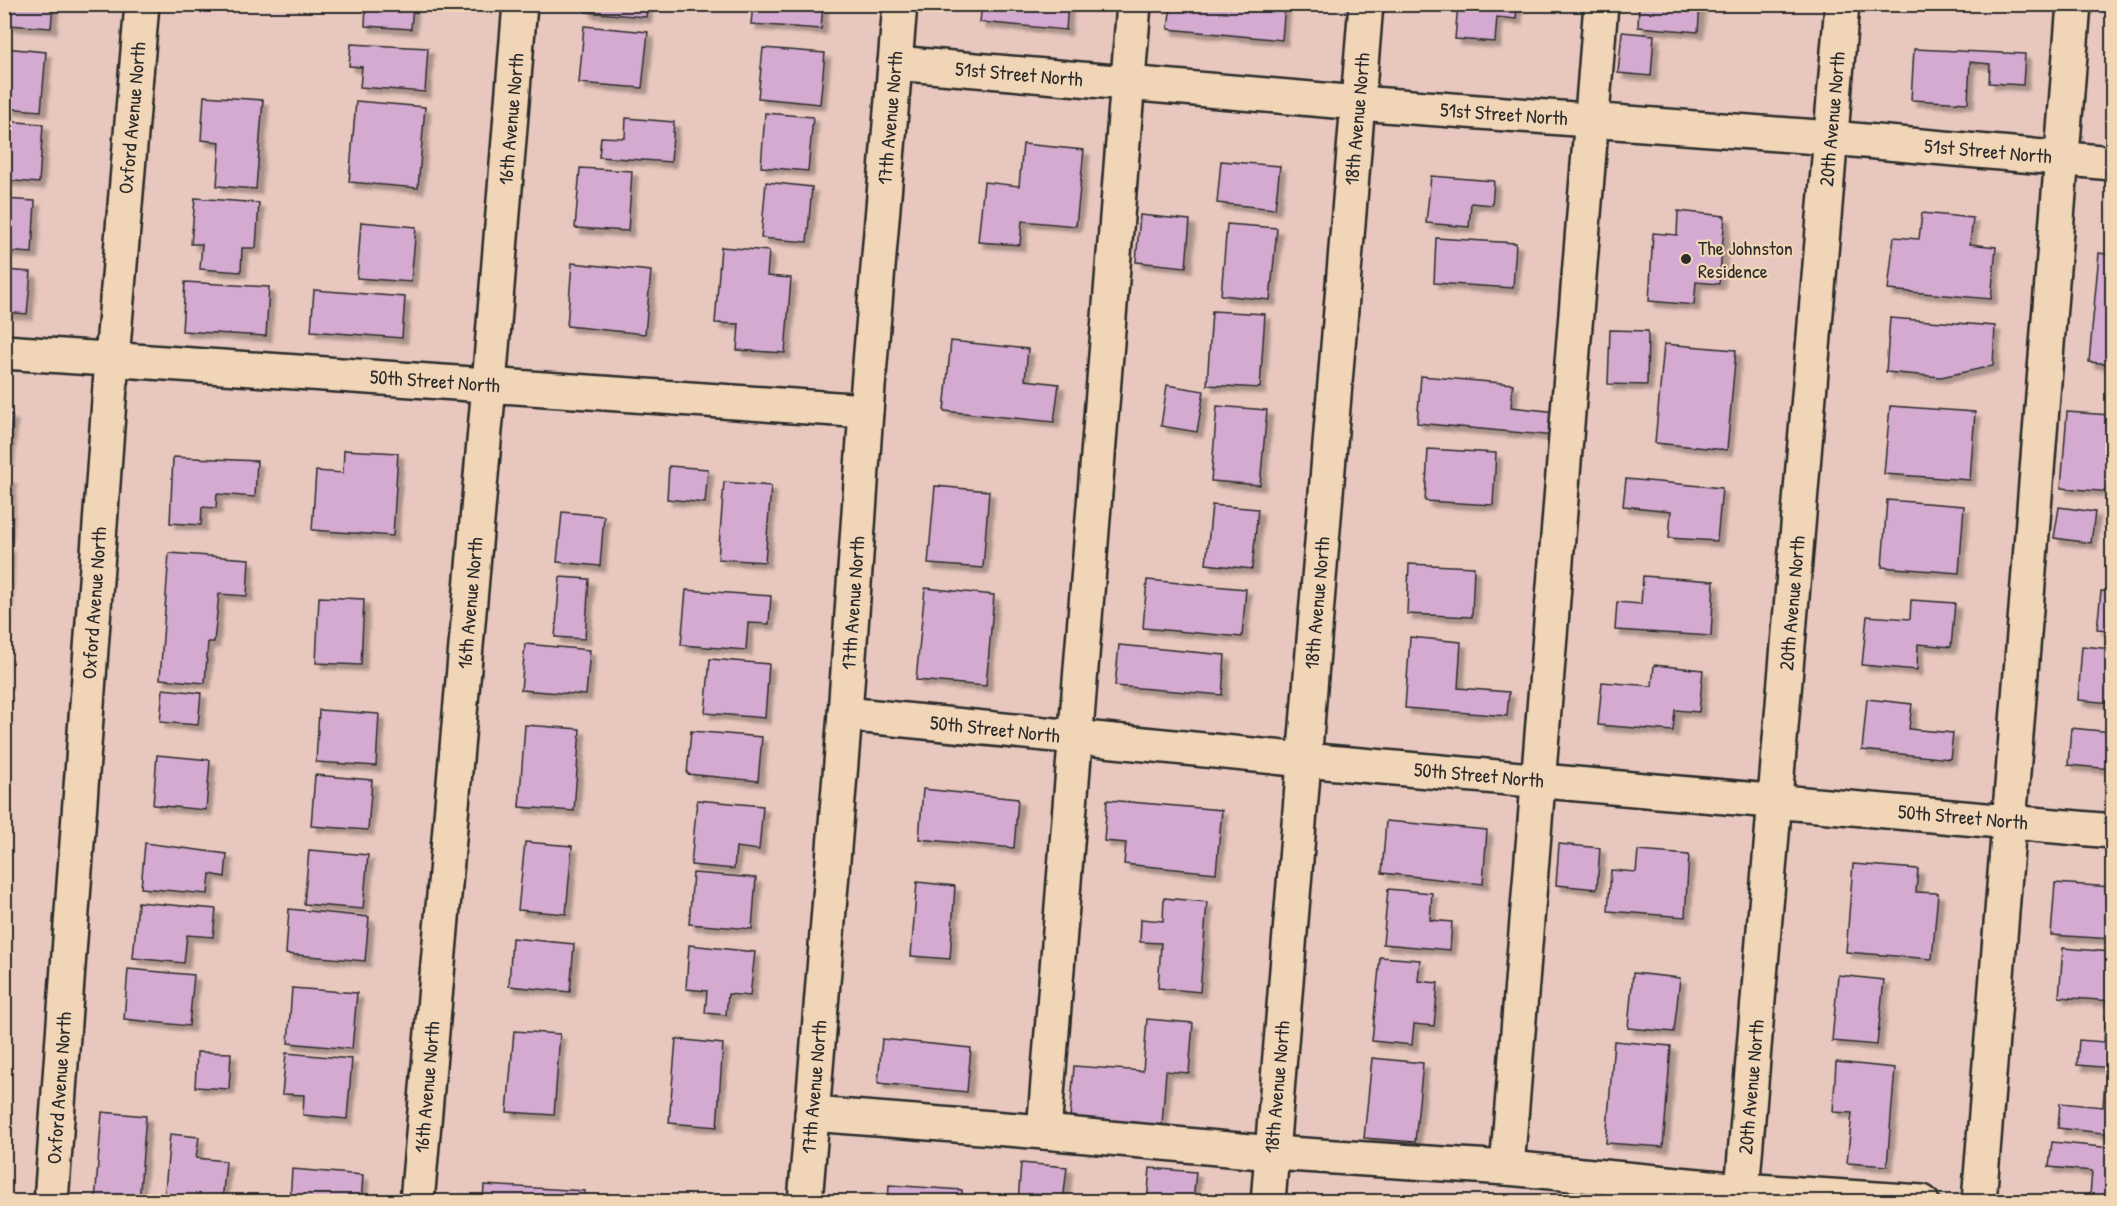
<svg xmlns="http://www.w3.org/2000/svg" width="2117" height="1206" viewBox="0 0 2117 1206" font-family="'Patrick Hand',sans-serif">
  <style>
    .building { fill: #d4aad0; stroke: #2b2b2b; stroke-width: 1.5; filter: url(#shadow) }
    .lines { fill: none; stroke-linecap: round; stroke-linejoin: round }
    .minor-casing { stroke: #2b2b2b; stroke-width: 38 }
    .minor { stroke: #f1d5b7; stroke-width: 33 }
    .poi-dot { fill: #2b2b2b; stroke: #f1d5b7; stroke-width: 2 }
    .labels { text-anchor: middle; stroke-width: 4.5; stroke-linejoin: round; paint-order: stroke }
    .street-label { font-size: 20px; fill: #2b2b2b; stroke: #f1d5b7 }
    .poi-label { font-size: 20px; fill: #2b2b2b; stroke: #f1d5b7; text-anchor: start }
  </style>
  <defs>
    <filter id="shadow"><feDropShadow dx="5.5" dy="5.5" stdDeviation="1.5" flood-color="#0004"/></filter>
  </defs>
  <rect width="100%" height="100%" fill="#e8c8be"/>
  <filter id="ink" filterUnits="userSpaceOnUse"><feTurbulence type="fractalNoise" baseFrequency=".0167" numOctaves="2"/><feDisplacementMap in="SourceGraphic" scale="12" xChannelSelector="R" yChannelSelector="G"/><feConvolveMatrix kernelMatrix="1 2 1 2 8 2 1 2 1" color-interpolation-filters="sRGB"/></filter>
  <g filter="url(#ink)">
    <g class="building">
      <polygon points="9,4 53,4 51,28 8,25"/>
      <polygon points="366,4 413,4 411,29 365,26"/>
      <polygon points="587,4 647,4 646,17 586,12"/>
      <polygon points="753,4 823,4 821,29 751,24"/>
      <polygon points="982,4 1068,4 1066,30 980,22"/>
      <polygon points="1171,4 1285,4 1282,40 1168,29"/>
      <polygon points="1458,4 1517,4 1516,19 1497,17 1495,42 1455,39"/>
      <polygon points="1639,4 1700,4 1698,32 1638,27"/>
      <polygon points="584,26 648,32 642,88 579,83"/>
      <polygon points="1622,32 1654,35 1651,76 1618,73"/>
      <polygon points="351,44 428,48 425,92 360,87 362,67 349,66"/>
      <polygon points="4,48 46,52 41,111 4,108"/>
      <polygon points="763,48 825,53 820,104 758,98"/>
      <polygon points="1914,49 2025,54 2023,85 1989,83 1990,64 1970,62 1968,103 1911,100"/>
      <polygon points="204,96 263,100 256,189 217,186 220,142 201,140"/>
      <polygon points="356,101 425,107 418,188 349,182"/>
      <polygon points="765,113 813,117 808,171 761,167"/>
      <polygon points="626,118 674,122 671,162 599,157 601,137 625,138"/>
      <polygon points="4,121 43,124 39,183 4,180"/>
      <polygon points="1023,144 1084,150 1076,226 1022,221 1020,245 978,242 984,182 1019,186"/>
      <polygon points="1221,161 1280,166 1275,209 1217,203"/>
      <polygon points="580,168 632,171 628,231 575,228"/>
      <polygon points="1431,176 1494,181 1492,205 1471,203 1469,227 1426,223"/>
      <polygon points="766,182 812,187 807,242 761,238"/>
      <polygon points="195,198 259,203 256,248 242,248 241,272 200,269 202,244 191,244"/>
      <polygon points="4,199 35,201 32,253 4,251"/>
      <polygon points="1678,211 1725,216 1719,284 1696,282 1694,305 1649,301 1653,233 1677,235"/>
      <polygon points="1922,213 1973,218 1970,244 1996,247 1991,299 1888,290 1894,237 1919,239"/>
      <polygon points="1140,215 1190,220 1186,267 1136,262"/>
      <polygon points="361,222 416,227 411,282 357,278"/>
      <polygon points="1227,224 1277,228 1270,300 1221,295"/>
      <polygon points="1436,238 1516,243 1513,288 1434,283"/>
      <polygon points="721,247 769,251 767,276 791,278 785,353 737,350 739,324 715,323"/>
      <polygon points="2099,253 2112,255 2112,364 2089,362"/>
      <polygon points="572,263 651,271 645,334 567,326"/>
      <polygon points="4,270 31,272 27,314 4,312"/>
      <polygon points="185,282 269,287 266,336 182,331"/>
      <polygon points="314,290 405,297 402,338 311,331"/>
      <polygon points="1212,311 1265,314 1260,388 1207,385"/>
      <polygon points="1890,318 1995,326 1993,366 1941,377 1886,372"/>
      <polygon points="1610,330 1648,331 1647,385 1608,384"/>
      <polygon points="951,341 1028,349 1025,380 1059,384 1054,422 944,411"/>
      <polygon points="1664,344 1736,350 1727,450 1655,443"/>
      <polygon points="1421,376 1513,384 1511,407 1557,412 1555,436 1417,423"/>
      <polygon points="1167,385 1204,391 1197,432 1161,426"/>
      <polygon points="1217,406 1267,410 1260,485 1211,481"/>
      <polygon points="1890,406 1975,412 1970,480 1884,474"/>
      <polygon points="2067,412 2111,415 2107,466 2112,466 2112,492 2061,488"/>
      <polygon points="4,414 12,415 8,460 4,460"/>
      <polygon points="1428,449 1496,453 1493,505 1425,501"/>
      <polygon points="344,450 398,453 393,536 312,530 316,471 343,473"/>
      <polygon points="173,457 257,461 255,497 217,494 216,508 202,507 201,525 170,523"/>
      <polygon points="669,466 708,469 705,503 667,499"/>
      <polygon points="4,478 11,479 7,535 4,535"/>
      <polygon points="1626,479 1722,488 1717,541 1669,538 1671,511 1623,506"/>
      <polygon points="724,482 771,486 765,562 718,559"/>
      <polygon points="935,486 989,491 983,568 928,564"/>
      <polygon points="1887,500 1964,506 1959,573 1882,567"/>
      <polygon points="1212,505 1258,509 1252,569 1206,564"/>
      <polygon points="2059,507 2095,512 2091,543 2054,538"/>
      <polygon points="562,512 604,516 600,566 557,562"/>
      <polygon points="4,547 9,547 6,619 4,619"/>
      <polygon points="169,553 249,559 247,596 219,594 214,642 208,642 205,683 160,679"/>
      <polygon points="1409,564 1474,567 1472,617 1407,614"/>
      <polygon points="1643,576 1714,581 1711,636 1615,630 1617,602 1641,604"/>
      <polygon points="560,577 589,579 585,639 555,637"/>
      <polygon points="1147,580 1246,589 1242,637 1143,628"/>
      <polygon points="925,588 994,595 986,686 916,680"/>
      <polygon points="686,590 771,596 769,624 748,623 746,650 681,645"/>
      <polygon points="2101,591 2112,592 2112,630 2097,629"/>
      <polygon points="319,597 364,599 361,665 316,663"/>
      <polygon points="1911,600 1955,603 1951,647 1918,644 1917,670 1862,665 1867,616 1910,619"/>
      <polygon points="1410,637 1461,642 1458,688 1509,692 1507,716 1405,708"/>
      <polygon points="525,644 590,650 586,695 521,690"/>
      <polygon points="1119,645 1225,655 1222,695 1115,686"/>
      <polygon points="2082,646 2112,649 2112,703 2078,700"/>
      <polygon points="710,659 769,664 765,718 705,713"/>
      <polygon points="1654,665 1703,670 1699,712 1675,710 1673,731 1598,725 1602,682 1652,686"/>
      <polygon points="163,689 201,693 198,725 160,722"/>
      <polygon points="1867,699 1912,704 1909,729 1953,733 1950,759 1862,750"/>
      <polygon points="319,710 379,714 376,766 316,762"/>
      <polygon points="525,725 580,729 574,811 519,807"/>
      <polygon points="2071,728 2112,732 2112,769 2068,765"/>
      <polygon points="691,731 762,737 758,781 687,774"/>
      <polygon points="157,755 210,760 206,810 153,805"/>
      <polygon points="315,775 372,780 368,830 311,826"/>
      <polygon points="923,789 1018,799 1014,848 919,839"/>
      <polygon points="697,800 763,806 759,850 736,847 734,869 691,865"/>
      <polygon points="1107,800 1222,810 1216,873 1124,864 1126,843 1104,841"/>
      <polygon points="1386,821 1487,830 1483,884 1382,873"/>
      <polygon points="525,842 572,846 566,914 518,910"/>
      <polygon points="145,843 227,854 225,877 210,874 208,894 141,888"/>
      <polygon points="1559,844 1600,848 1597,889 1556,885"/>
      <polygon points="309,850 368,855 363,909 304,904"/>
      <polygon points="1638,851 1689,855 1685,917 1608,911 1611,870 1636,872"/>
      <polygon points="1853,864 1918,869 1916,892 1938,893 1932,959 1846,952"/>
      <polygon points="693,873 756,878 752,929 689,924"/>
      <polygon points="917,882 955,886 950,959 911,956"/>
      <polygon points="2055,883 2112,887 2112,939 2051,935"/>
      <polygon points="1388,889 1432,893 1430,920 1452,922 1450,950 1383,944"/>
      <polygon points="1164,898 1207,902 1200,992 1158,988 1161,943 1140,942 1141,919 1163,921"/>
      <polygon points="138,902 216,909 213,937 187,935 184,963 133,958"/>
      <polygon points="289,909 369,917 365,961 286,954"/>
      <polygon points="512,938 574,944 570,992 509,986"/>
      <polygon points="689,945 755,952 750,996 728,994 726,1015 705,1013 707,991 686,989"/>
      <polygon points="2063,948 2112,952 2112,1001 2059,997"/>
      <polygon points="1380,957 1420,960 1418,981 1438,983 1434,1026 1414,1024 1412,1045 1372,1041"/>
      <polygon points="128,969 194,975 189,1026 124,1019"/>
      <polygon points="1633,973 1680,978 1674,1032 1628,1028"/>
      <polygon points="1838,975 1884,980 1877,1045 1832,1041"/>
      <polygon points="292,988 357,993 352,1049 288,1043"/>
      <polygon points="2106,1016 2112,1017 2112,1068 2077,1065 2079,1040 2104,1042"/>
      <polygon points="1147,1019 1193,1023 1189,1073 1166,1071 1162,1125 1070,1118 1074,1066 1143,1071"/>
      <polygon points="514,1031 560,1034 554,1115 507,1112"/>
      <polygon points="676,1039 723,1044 717,1127 669,1123"/>
      <polygon points="882,1039 971,1048 967,1092 878,1083"/>
      <polygon points="1614,1041 1671,1046 1663,1147 1606,1143"/>
      <polygon points="197,1052 231,1053 229,1089 195,1087"/>
      <polygon points="286,1053 352,1059 347,1119 303,1115 304,1095 282,1094"/>
      <polygon points="1372,1058 1423,1063 1415,1142 1364,1138"/>
      <polygon points="1836,1062 1895,1068 1887,1166 1847,1163 1852,1113 1833,1112"/>
      <polygon points="2105,1081 2112,1082 2112,1134 2058,1128 2060,1103 2103,1107"/>
      <polygon points="102,1112 146,1116 139,1202 95,1202"/>
      <polygon points="170,1134 199,1137 196,1158 226,1161 222,1202 164,1202"/>
      <polygon points="2052,1142 2112,1148 2112,1198 2090,1195 2092,1171 2049,1167"/>
      <polygon points="1021,1163 1067,1167 1063,1202 1018,1202"/>
      <polygon points="1150,1168 1196,1172 1193,1202 1147,1202"/>
      <polygon points="292,1169 363,1175 361,1202 290,1202"/>
      <polygon points="484,1185 585,1191 585,1202 483,1202"/>
      <polygon points="889,1185 962,1190 962,1202 888,1202"/>
      <polygon points="640,1195 726,1201 726,1202 640,1202"/>
    </g>
    <g class="lines">
      <defs>
        <g id="minor">
          <polyline points="895,63 1358,103 1831,138 2112,163"/>
          <polyline points="4,352 866,411"/>
          <polyline points="845,714 1304,760 2112,831"/>
          <polyline points="812,1114 1044,1132 1272,1153 1507,1168 1601,4"/>
          <polyline points="1044,1132 1134,4"/>
          <polyline points="1507,1168 1742,1190 1922,1202"/>
          <polyline points="51,1202 112,359 142,4"/>
          <polyline points="417,1202 489,385 520,4"/>
          <polyline points="805,1202 845,714 866,411 900,4"/>
          <polyline points="1268,1202 1366,4"/>
          <polyline points="1741,1202 1842,4"/>
          <polyline points="1979,1202 2074,4"/>
        </g>
      </defs>
      <use href="#minor" class="minor-casing"/>
      <use href="#minor" class="minor"/>
    </g>
  </g>
  <circle class="poi-dot" cx="1686" cy="259" r="6"/>
  <g class="labels">
    <g class="street-label">
      <text transform="translate(1019 74) rotate(5)" y="7">51st Street North</text>
      <text transform="translate(1504 114) rotate(4)" y="7">51st Street North</text>
      <text transform="translate(132 118) rotate(-85)" y="7">Oxford Avenue North</text>
      <text transform="translate(890 118) rotate(-85)" y="7">17th Avenue North</text>
      <text transform="translate(511 119) rotate(-85)" y="7">16th Avenue North</text>
      <text transform="translate(1357 119) rotate(-85)" y="7">18th Avenue North</text>
      <text transform="translate(1832 119) rotate(-85)" y="7">20th Avenue North</text>
      <text transform="translate(1988 151) rotate(5)" y="7">51st Street North</text>
      <text transform="translate(435 381) rotate(4)" y="7">50th Street North</text>
      <text transform="translate(94 603) rotate(-86)" y="7">Oxford Avenue North</text>
      <text transform="translate(470 603) rotate(-85)" y="7">16th Avenue North</text>
      <text transform="translate(853 603) rotate(-86)" y="7">17th Avenue North</text>
      <text transform="translate(1317 603) rotate(-85)" y="7">18th Avenue North</text>
      <text transform="translate(1792 603) rotate(-85)" y="7">20th Avenue North</text>
      <text transform="translate(995 729) rotate(6)" y="7">50th Street North</text>
      <text transform="translate(1479 775) rotate(5)" y="7">50th Street North</text>
      <text transform="translate(1963 817) rotate(5)" y="7">50th Street North</text>
      <text transform="translate(427 1087) rotate(-85)" y="7">16th Avenue North</text>
      <text transform="translate(814 1087) rotate(-85)" y="7">17th Avenue North</text>
      <text transform="translate(1277 1087) rotate(-85)" y="7">18th Avenue North</text>
      <text transform="translate(1751 1087) rotate(-85)" y="7">20th Avenue North</text>
      <text transform="translate(59 1088) rotate(-86)" y="7">Oxford Avenue North</text>
    </g>
    <g class="poi-label">
      <text x="1698" y="255">The Johnston<tspan x="1698" dy="23">Residence</tspan></text>
    </g>
  </g>
  <rect width="2117" height="1206" fill="none" stroke="#f1d5b7" stroke-width="24"/>
  <rect x="12" y="12" width="2093" height="1182" fill="none" stroke="#2b2b2b" stroke-width="2" filter="url(#ink)"/>
</svg>
